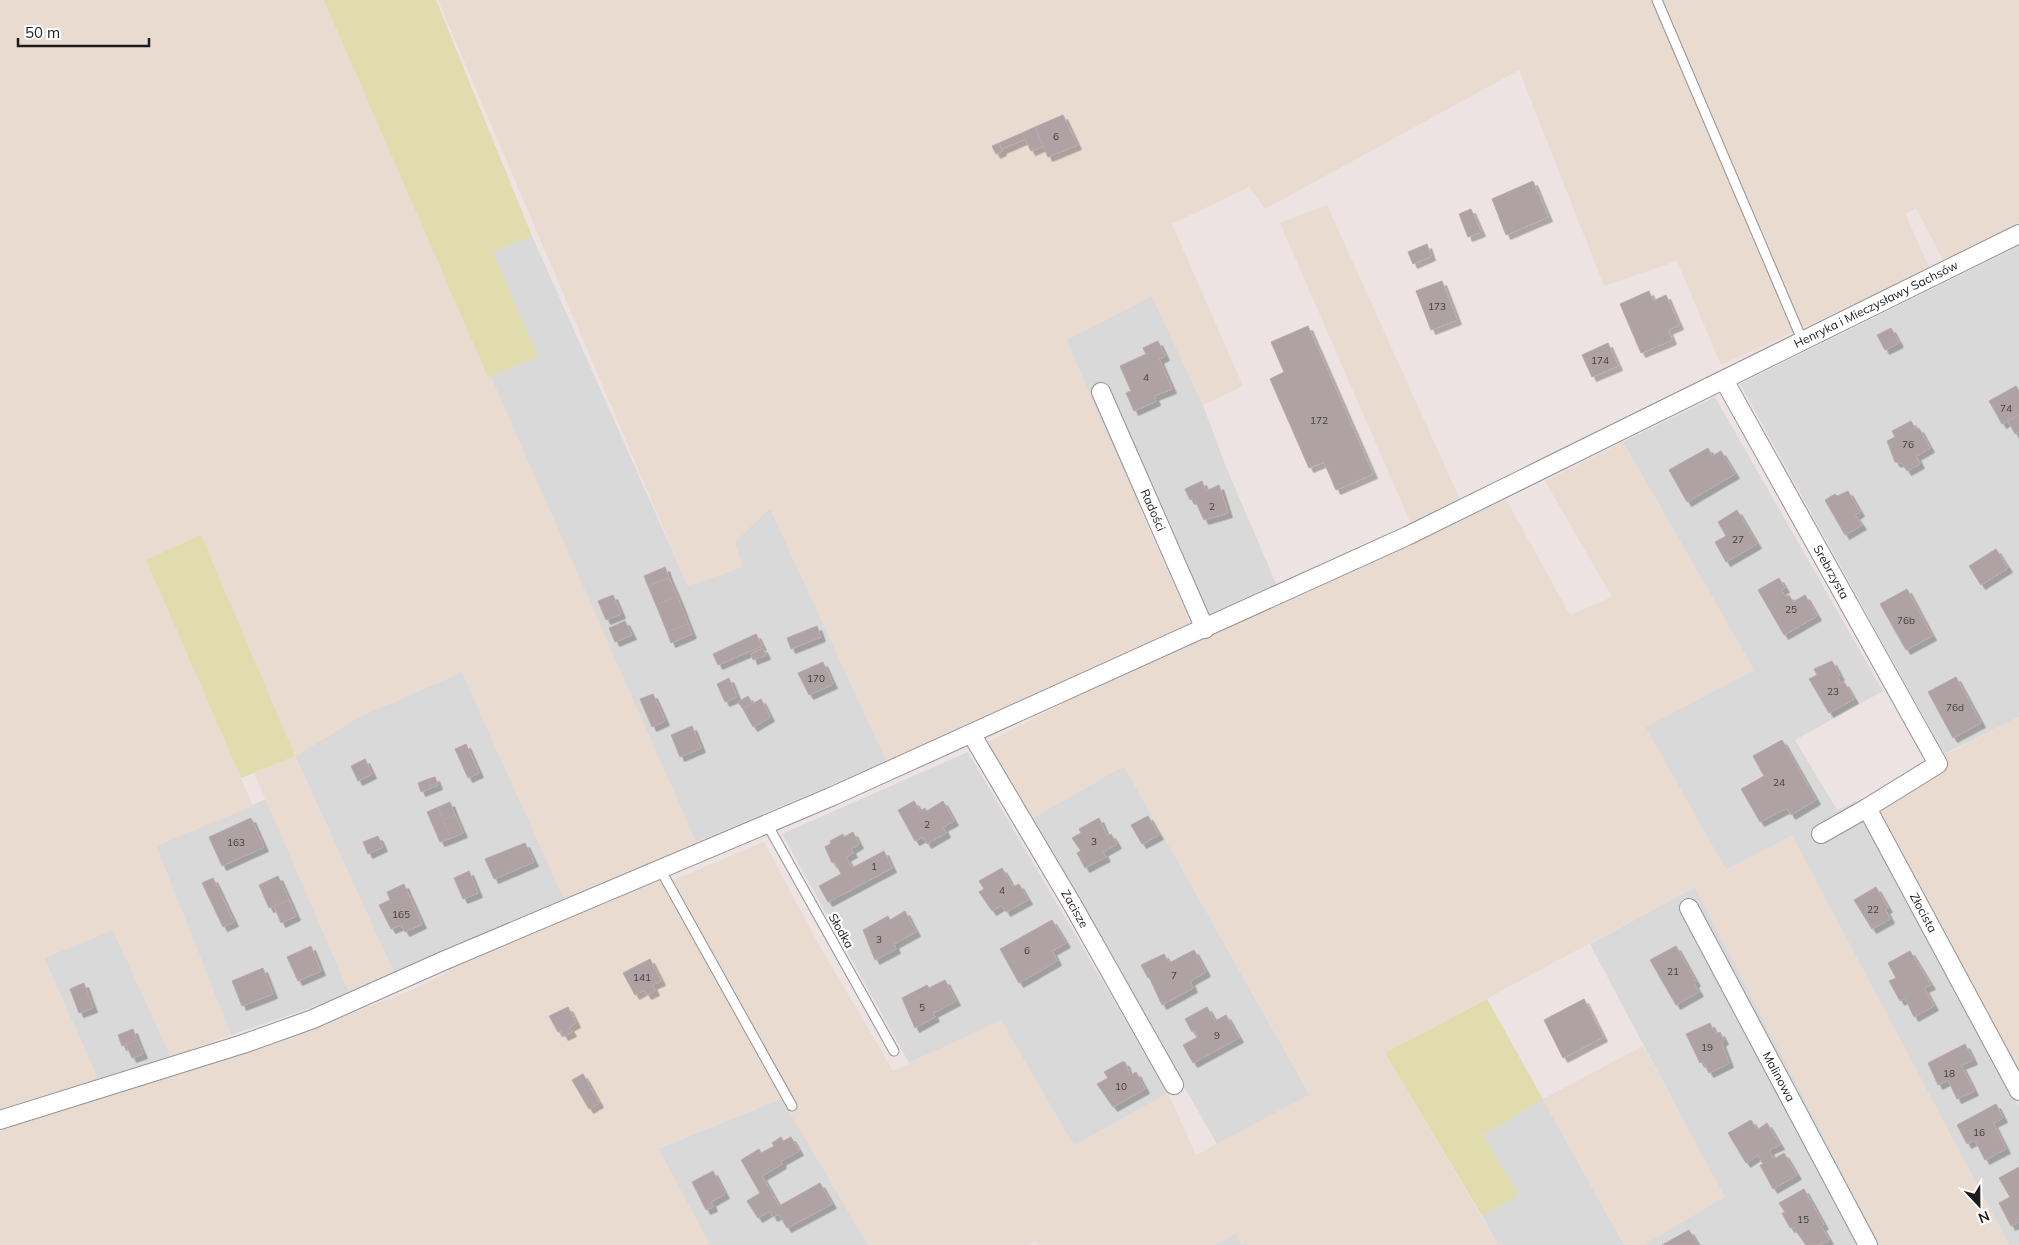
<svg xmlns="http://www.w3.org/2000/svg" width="2019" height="1245" viewBox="0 0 2019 1245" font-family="Mulish,sans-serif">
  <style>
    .residential { fill: #dad9d9 }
    .farmland { fill: #e9dbcf }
    .grass { fill: #e1dcad }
    .building { fill: #aea2a4; stroke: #bca7aa; filter: url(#shadow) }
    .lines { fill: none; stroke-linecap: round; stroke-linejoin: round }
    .service-casing { stroke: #939393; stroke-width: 11 }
    .minor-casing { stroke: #939393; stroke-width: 20 }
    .service { stroke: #fff; stroke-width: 9 }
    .minor { stroke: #fff; stroke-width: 18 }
    .labels { text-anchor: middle; stroke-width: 4.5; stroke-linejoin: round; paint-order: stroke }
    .number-label { font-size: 10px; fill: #403e3e }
    .street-label { font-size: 12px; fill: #1c1c1c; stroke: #fff }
  </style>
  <defs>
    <filter id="shadow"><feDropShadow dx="4.5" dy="4.5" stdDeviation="0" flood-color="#0004"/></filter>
  </defs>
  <rect width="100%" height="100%" fill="#ece3e2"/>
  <g class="residential">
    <polygon points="532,236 688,586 770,508 887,762 696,842 488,377 538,357 492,252"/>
    <polygon points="2019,246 2019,717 1944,754 1740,384"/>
    <polygon points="1152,296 1203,405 1226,467 1278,588 1207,621 1152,501 1139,507 1066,340"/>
    <polygon points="1715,397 1883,691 1795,740 1837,810 1856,801 2019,1107 2019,1245 2009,1245 1792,836 1726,870 1645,727 1754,670 1623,442"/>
    <polygon points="462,672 565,901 447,948 395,975 295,756 357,718"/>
    <polygon points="968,752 1168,1093 1074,1146 1001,1021 909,1063 782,834"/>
    <polygon points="1124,766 1310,1095 1217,1144 1031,819"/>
    <polygon points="266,799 350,994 231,1035 156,846"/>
    <polygon points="1695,887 1880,1245 1643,1245 1724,1197 1590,944"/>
    <polygon points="113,930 171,1057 98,1079 44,958"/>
    <polygon points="782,1098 868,1245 710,1245 658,1149"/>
    <polygon points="1543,1099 1624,1245 1498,1245 1482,1216 1519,1195 1483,1135"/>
    <polygon points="1236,1233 1242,1245 1215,1245"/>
  </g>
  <g class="farmland">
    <polygon points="0,0 325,0 696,842 565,901 462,672 357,718 295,757 395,975 350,994 254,773 295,756 146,560 253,806 156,846 231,1035 171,1057 113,930 44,958 98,1079 0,1109"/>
    <polygon points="438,0 2019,0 2019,223 1944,262 1916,208 1905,214 1930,269 1721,365 1677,261 1604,286 1519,70 1265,209 1249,187 1172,224 1243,386 1203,405 1152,296 1066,340 1193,629 887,762 770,508 735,542 743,567 688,586"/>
    <polygon points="1327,205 1461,502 1412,526 1280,223"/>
    <polygon points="1623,442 1754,670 1645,727 1726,870 1792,835 2009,1245 1880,1245 1695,887 1385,1053 1498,1245 1242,1245 1236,1233 1215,1245 1038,1245 1036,1241 1028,1245 868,1245 781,1098 658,1149 710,1245 0,1245 0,1131 212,1063 403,994 449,972 443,961 656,871 664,884 764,842 818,943 893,1071 1001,1020 1074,1146 1168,1093 1196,1155 1310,1094 1124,766 1031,819 986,743 1083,693 1506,499 1570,615 1612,597 1545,481"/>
    <polygon points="2019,717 2019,1076 1868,794"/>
    <polygon points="1643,1046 1725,1197 1643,1245 1624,1245 1543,1099"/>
  </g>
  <g class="grass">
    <polygon points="324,0 436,0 532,236 493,252 538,357 488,377"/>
    <polygon points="201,535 295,756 241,778 146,560"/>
    <polygon points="1487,999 1543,1099 1483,1135 1519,1195 1482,1216 1385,1053"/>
  </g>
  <g class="building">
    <polygon points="1063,115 1077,145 1048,157 1035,127"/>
    <polygon points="1035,127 1043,146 1031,151 1022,133"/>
    <polygon points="1022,133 1025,139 1002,149 999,143"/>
    <polygon points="999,143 1002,151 996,154 992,146"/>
    <polygon points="1533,181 1548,217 1506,235 1492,199"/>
    <polygon points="1471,209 1481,232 1468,237 1459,214"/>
    <polygon points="1427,244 1431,256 1413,264 1408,252"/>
    <polygon points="1442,281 1457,320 1431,330 1416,291"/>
    <polygon points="1649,291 1653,301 1666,295 1679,325 1668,330 1672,340 1641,353 1620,304"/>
    <polygon points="1308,326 1373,474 1336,490 1324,462 1309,468 1270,379 1284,372 1271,342"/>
    <polygon points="1891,328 1899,343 1885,350 1877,335"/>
    <polygon points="1158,341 1165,356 1159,359 1172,389 1154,396 1156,401 1134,411 1126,393 1131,391 1120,366 1146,354 1143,348"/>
    <polygon points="1608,343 1618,366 1592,377 1582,355"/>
    <polygon points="2016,386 2019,391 2019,414 2002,424 1989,401"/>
    <polygon points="2019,415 2019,432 2015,434 2008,421"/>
    <polygon points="1911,421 1916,430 1919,428 1930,448 1916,456 1920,464 1907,471 1902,463 1895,462 1887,441 1895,437 1892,431"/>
    <polygon points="1708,448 1712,456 1721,451 1735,474 1687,502 1669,470"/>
    <polygon points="1202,481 1206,491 1219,485 1228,513 1204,520 1194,498 1190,500 1185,489"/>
    <polygon points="1848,491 1860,512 1855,515 1862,525 1845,535 1825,500 1835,494 1837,496"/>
    <polygon points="1737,510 1757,544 1726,562 1715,542 1726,536 1718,522"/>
    <polygon points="1996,549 2008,568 1981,585 1969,566"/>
    <polygon points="665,567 669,578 648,586 644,576"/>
    <polygon points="669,578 677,596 656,605 648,586"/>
    <polygon points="1779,578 1785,588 1781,590 1786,597 1789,595 1793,602 1805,595 1817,616 1784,635 1758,590"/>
    <polygon points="1907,589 1932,636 1906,650 1880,604"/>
    <polygon points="613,595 621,614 606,620 598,601"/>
    <polygon points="677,596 688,624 667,632 656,605"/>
    <polygon points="625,621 632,635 615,642 609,628"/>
    <polygon points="688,624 692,634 671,643 667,632"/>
    <polygon points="817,626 821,637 791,649 787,638"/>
    <polygon points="756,634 762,646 718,665 713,654"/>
    <polygon points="763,648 766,655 753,660 751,654"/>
    <polygon points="1832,661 1840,676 1838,678 1841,684 1844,682 1854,699 1829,713 1809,679 1817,675 1814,669"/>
    <polygon points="823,662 833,684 809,695 798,673"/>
    <polygon points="1956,677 1981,723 1953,738 1928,692"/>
    <polygon points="729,678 737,697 725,702 717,684"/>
    <polygon points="653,694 665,721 652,727 640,699"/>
    <polygon points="748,696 753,704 743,709 738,702"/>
    <polygon points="761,699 770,717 753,727 743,709"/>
    <polygon points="692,726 701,748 680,757 671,735"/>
    <polygon points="1782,740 1816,800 1791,815 1787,808 1760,822 1741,789 1764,776 1753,756"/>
    <polygon points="466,744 479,773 468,778 455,749"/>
    <polygon points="365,759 372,774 358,781 351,766"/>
    <polygon points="435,777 438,785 431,788 428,779"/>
    <polygon points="428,779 431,788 421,792 418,783"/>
    <polygon points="914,801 920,811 925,808 927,811 943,801 954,821 943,827 946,833 927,844 923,837 915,841 898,810"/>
    <polygon points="450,802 455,815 443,820 438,807"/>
    <polygon points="438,807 451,838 440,842 427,812"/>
    <polygon points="455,815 463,833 451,838 443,820"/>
    <polygon points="1148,816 1159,835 1142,844 1131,825"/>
    <polygon points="251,818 264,847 222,866 209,837"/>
    <polygon points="1099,818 1107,836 1111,834 1117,844 1103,852 1106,857 1085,868 1077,853 1081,851 1072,838 1081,833 1079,829"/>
    <polygon points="853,832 859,844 851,849 853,853 846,857 852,868 884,851 892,868 828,902 819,886 841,874 835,862 832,863 825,847 831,843 830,841 843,834 844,837"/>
    <polygon points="378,836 383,847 368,854 363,842"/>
    <polygon points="525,843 534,862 494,879 485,859"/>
    <polygon points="1002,868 1013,887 1019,884 1028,900 1006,912 1002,905 992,911 979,892 984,889 979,881"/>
    <polygon points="469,871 478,893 463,899 454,878"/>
    <polygon points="278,876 289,900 269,908 259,885"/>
    <polygon points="213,878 234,922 223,927 202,883"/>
    <polygon points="404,884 422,924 405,932 401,925 391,929 379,905 390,900 387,892"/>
    <polygon points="1876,887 1888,908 1885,909 1890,919 1872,929 1854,900"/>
    <polygon points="289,900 296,916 281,923 274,906"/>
    <polygon points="905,911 916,932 894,944 896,949 875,960 863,930 888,916 890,920"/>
    <polygon points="1052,920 1066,943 1052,951 1057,961 1019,983 1000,949"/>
    <polygon points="311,946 321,971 298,981 287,957"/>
    <polygon points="1676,946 1696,982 1694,984 1699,992 1676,1005 1650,960"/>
    <polygon points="1194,950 1206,972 1190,981 1193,988 1162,1005 1149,977 1148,978 1141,965 1164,954 1169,963"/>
    <polygon points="1910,951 1931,985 1924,988 1934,1006 1914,1017 1905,998 1900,1001 1889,981 1896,978 1888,963"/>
    <polygon points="650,959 661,981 652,985 655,991 647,995 644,990 635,995 623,973"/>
    <polygon points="263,968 273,994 242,1006 232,981"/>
    <polygon points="945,980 956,1001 933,1013 935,1017 915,1028 902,998 927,985 929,988"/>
    <polygon points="84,983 93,1008 79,1013 70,989"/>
    <polygon points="1584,999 1603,1037 1563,1058 1544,1020"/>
    <polygon points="568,1007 576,1023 569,1027 572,1032 564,1036 561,1031 558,1032 549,1016"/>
    <polygon points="1207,1007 1215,1021 1226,1015 1239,1038 1193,1063 1183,1045 1198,1037 1195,1031 1192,1032 1185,1019"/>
    <polygon points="1710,1023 1715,1034 1720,1032 1724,1040 1721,1042 1729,1063 1709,1073 1703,1061 1700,1063 1686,1034"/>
    <polygon points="133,1029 137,1040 122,1046 118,1035"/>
    <polygon points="137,1040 143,1054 132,1058 126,1044"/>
    <polygon points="1965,1044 1973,1060 1961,1065 1974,1091 1957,1099 1948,1080 1938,1085 1928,1063"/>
    <polygon points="1122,1062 1125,1062 1130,1076 1136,1072 1145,1089 1113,1107 1097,1084 1108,1078 1104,1072"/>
    <polygon points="583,1074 599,1103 589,1109 572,1080"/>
    <polygon points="1996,1104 2003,1118 1993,1123 2006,1149 1985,1160 1975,1140 1967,1144 1957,1125"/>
    <polygon points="1751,1120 1757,1130 1767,1123 1780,1145 1769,1150 1774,1159 1784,1153 1797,1175 1773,1189 1760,1165 1763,1164 1758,1155 1746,1163 1728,1133"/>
    <polygon points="781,1137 783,1141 791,1137 799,1151 781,1161 782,1164 762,1176 779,1206 820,1183 832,1204 787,1228 779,1214 773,1217 770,1211 758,1218 747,1201 760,1193 741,1160 759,1149 761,1153 774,1146 772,1143"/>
    <polygon points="2019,1167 2019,1222 2011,1226 1999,1203 2010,1197 1999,1178"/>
    <polygon points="713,1171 725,1194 711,1202 713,1207 706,1210 692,1182"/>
    <polygon points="1804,1189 1824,1225 1821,1226 1829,1240 1819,1245 1806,1245 1793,1227 1790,1228 1782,1213 1785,1212 1779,1203"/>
    <polygon points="1689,1230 1698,1245 1662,1245"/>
  </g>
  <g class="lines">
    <defs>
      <g id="service">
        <polyline points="1657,0 1803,342"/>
        <polyline points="767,824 894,1051"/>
        <polyline points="660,869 792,1106"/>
      </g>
      <g id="minor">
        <path id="s1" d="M1724,380L1938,764L1867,808L2019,1091"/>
        <path id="s2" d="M1101,392L1205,629"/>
        <path id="s3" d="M972,735L1072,904L1174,1085"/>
        <polyline points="1821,834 1867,808"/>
        <path id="s4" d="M1689,908L1868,1245"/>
        <path id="s5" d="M0,1120L243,1044L313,1019L443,961L833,796L1407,536L2019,234"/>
      </g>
    </defs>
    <use href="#service" class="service-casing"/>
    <use href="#minor" class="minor-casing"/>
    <use href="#service" class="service"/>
    <use href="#minor" class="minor"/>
  </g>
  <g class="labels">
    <g class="number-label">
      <text x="1056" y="140">6</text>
      <text x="1437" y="310">173</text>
      <text x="1600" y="364">174</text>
      <text x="1146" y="381">4</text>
      <text x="2006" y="412">74</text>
      <text x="1319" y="424">172</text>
      <text x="1908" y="448">76</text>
      <text x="1212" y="510">2</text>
      <text x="1738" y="543">27</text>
      <text x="1791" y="613">25</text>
      <text x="1906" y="624">76b</text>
      <text x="816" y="682">170</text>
      <text x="1833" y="695">23</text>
      <text x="1955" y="711">76d</text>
      <text x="1779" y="786">24</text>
      <text x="927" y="828">2</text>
      <text x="1094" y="845">3</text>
      <text x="236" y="846">163</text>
      <text x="874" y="870">1</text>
      <text x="1002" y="894">4</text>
      <text x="1873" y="913">22</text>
      <text x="401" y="918">165</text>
      <text x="879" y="943">3</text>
      <text x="1027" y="954">6</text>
      <text x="1673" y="975">21</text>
      <text x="1174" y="979">7</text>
      <text x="642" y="981">141</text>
      <text x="922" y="1011">5</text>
      <text x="1217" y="1039">9</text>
      <text x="1707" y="1051">19</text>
      <text x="1949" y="1077">18</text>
      <text x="1121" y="1090">10</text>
      <text x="1979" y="1136">16</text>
      <text x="1803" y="1223">15</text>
    </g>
    <g class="street-label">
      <text dy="4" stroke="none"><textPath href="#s5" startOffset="2048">Henryka i Mieczysławy Sachsów</textPath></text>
      <text dy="4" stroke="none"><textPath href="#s2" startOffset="129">Radości</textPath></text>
      <text dy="4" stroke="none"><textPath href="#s1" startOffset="220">Srebrzysta</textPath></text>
      <text dy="4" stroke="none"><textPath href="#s3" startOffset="202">Zacisze</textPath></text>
      <text dy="4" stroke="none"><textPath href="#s1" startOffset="642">Złocista</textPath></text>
      <text transform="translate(841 931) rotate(61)" y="4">Słodka</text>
      <text dy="4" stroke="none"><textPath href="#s4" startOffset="191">Malinowa</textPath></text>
    </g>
  </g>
  <g transform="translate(1979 1205) rotate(158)" stroke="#ffffff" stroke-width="4" paint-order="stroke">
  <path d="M0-4L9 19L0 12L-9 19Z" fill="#1c1c1c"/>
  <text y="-8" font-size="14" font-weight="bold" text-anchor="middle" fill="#1c1c1c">N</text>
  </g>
  <path d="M18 38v8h131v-8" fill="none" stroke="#1c1c1c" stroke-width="2.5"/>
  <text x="25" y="38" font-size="15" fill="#1c1c1c" stroke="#ffffff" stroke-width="4" paint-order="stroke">50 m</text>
</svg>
